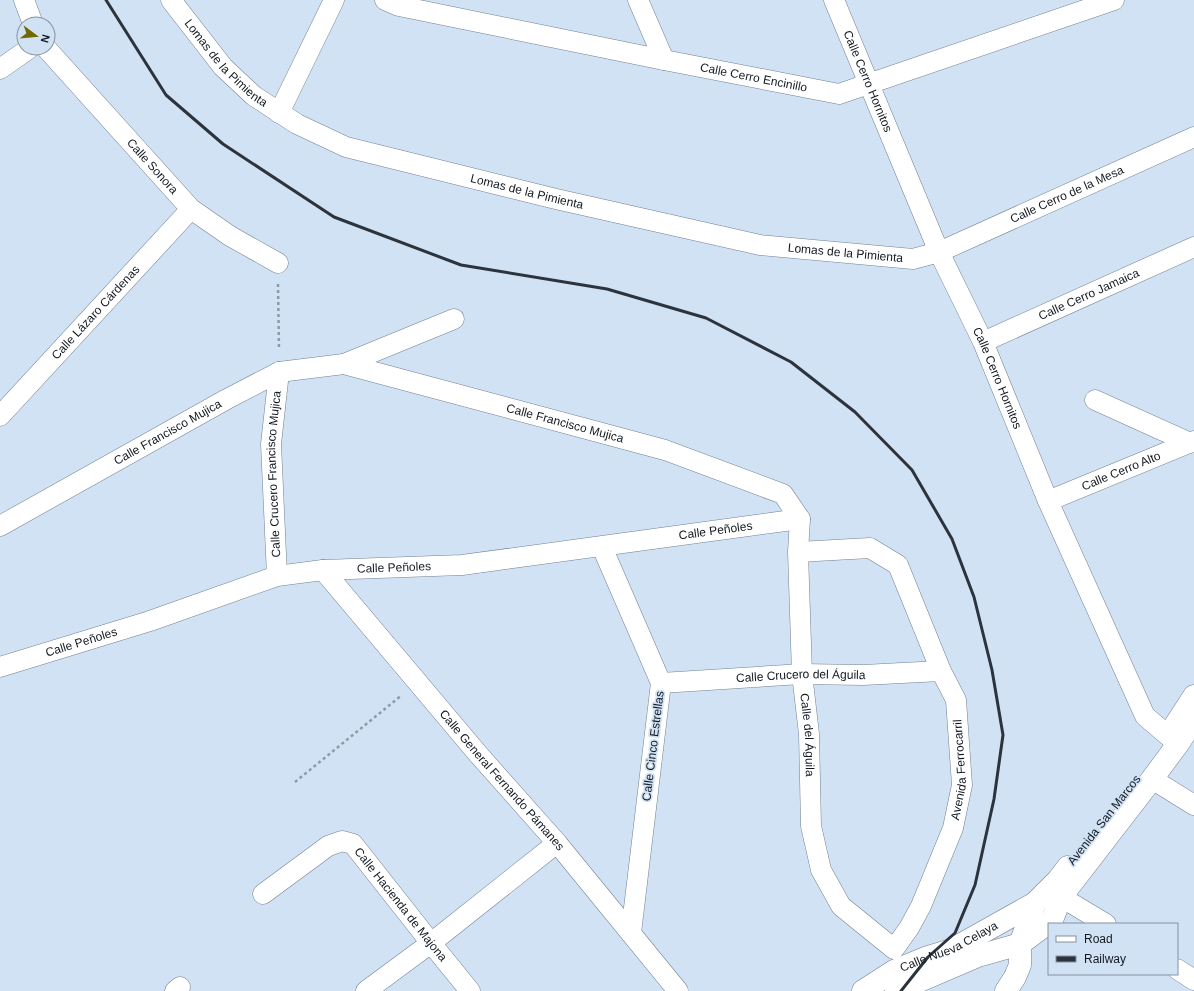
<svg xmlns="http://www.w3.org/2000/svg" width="1194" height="991" viewBox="0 0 1194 991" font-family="Helvetica,sans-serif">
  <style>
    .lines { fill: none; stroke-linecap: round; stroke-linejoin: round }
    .street-casing { stroke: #718092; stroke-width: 21 }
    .secondary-casing { stroke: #718092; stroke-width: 23 }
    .path { stroke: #8d9aa8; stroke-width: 2.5; stroke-dasharray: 3 3; stroke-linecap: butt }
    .street { stroke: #fff; stroke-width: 20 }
    .secondary { stroke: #fff; stroke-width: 22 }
    .rail { stroke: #2c333c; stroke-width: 3 }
    .labels { text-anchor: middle; stroke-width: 3.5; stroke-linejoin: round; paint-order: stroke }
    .street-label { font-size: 12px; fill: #131920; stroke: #d1e2f5 }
  </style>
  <rect width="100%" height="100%" fill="#d1e2f5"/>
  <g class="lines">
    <defs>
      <g id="street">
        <polyline points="24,0 33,24"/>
        <path id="s1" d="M171,0L223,67L254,96L297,124L346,147L556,199L760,245L913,259L939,252L1194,137"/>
        <path id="s2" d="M385,0L399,6L664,60L839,94L1114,0"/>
        <polyline points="638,0 664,60"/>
        <path id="s3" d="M834,0L939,252L983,342L1048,501L1145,716L1178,744"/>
        <path id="s4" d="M46,48L191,209L230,236L278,263"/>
        <polyline points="0,69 30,48"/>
        <polyline points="279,113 334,0"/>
        <path id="s5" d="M983,342L1194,247"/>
        <polyline points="344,364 454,319"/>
        <polyline points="1095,400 1190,443"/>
        <path id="s6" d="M0,416L191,209"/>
        <path id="s7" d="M1048,501L1194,441"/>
        <path id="s8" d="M0,526L227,399L279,372L344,364L665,450L783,494L800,519L798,552L802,674L809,734L811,826L821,870L841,906L894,949L909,928L921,906L953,828L962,785L956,700L941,671L898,565L870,548L798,552"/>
        <polyline points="602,547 661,683 631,933"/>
        <path id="s9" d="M323,570L478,754L557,843L678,991"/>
        <path id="s10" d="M277,576L271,444L279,372"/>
        <path id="s11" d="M0,667L150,621L277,576L323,570L462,565L800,519"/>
        <path id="s12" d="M661,683L802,674L863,675L941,671"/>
        <polyline points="1152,779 1194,805"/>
        <path id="s13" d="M263,894L328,846L342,841L353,844L431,943L470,991"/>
        <polyline points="1061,897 1106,924"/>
        <polyline points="1177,969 1194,980"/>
        <polyline points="175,991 180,987"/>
        <polyline points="366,991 431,943 557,843"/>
      </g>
      <g id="secondary">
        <polyline points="1172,730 1194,696"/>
        <path id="s14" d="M863,991L894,971L928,957L951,950L1035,903"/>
        <polyline points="896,991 978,956 1020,944 1052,920 1061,897 1152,779 1178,744 1194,719"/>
        <polyline points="1006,991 1015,977 1020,965 1020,944 1035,903 1058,880 1068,867"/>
      </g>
    </defs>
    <use href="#street" class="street-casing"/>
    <use href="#secondary" class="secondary-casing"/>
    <g class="path">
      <polyline points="278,284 279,350"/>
      <polyline points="295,782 402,695"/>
    </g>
    <use href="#street" class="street"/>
    <use href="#secondary" class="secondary"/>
    <polyline class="rail" points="106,0 166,95 223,144 334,217 461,265 607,289 706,318 791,362 855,412 912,470 952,539 974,597 992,670 1003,735 994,799 975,885 955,933 928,957 901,991"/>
  </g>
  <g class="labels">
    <g class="street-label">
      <text dy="4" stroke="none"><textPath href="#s1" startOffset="84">Lomas de la Pimienta</textPath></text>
      <text dy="4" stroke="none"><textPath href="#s2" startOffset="377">Calle Cerro Encinillo</textPath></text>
      <text dy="4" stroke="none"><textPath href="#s3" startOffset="88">Calle Cerro Hornitos</textPath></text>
      <text dy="4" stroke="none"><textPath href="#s4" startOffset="159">Calle Sonora</textPath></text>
      <text dy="4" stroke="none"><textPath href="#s1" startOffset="419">Lomas de la Pimienta</textPath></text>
      <text dy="4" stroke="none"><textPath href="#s1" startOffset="979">Calle Cerro de la Mesa</textPath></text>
      <text dy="4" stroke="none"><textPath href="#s1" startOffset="744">Lomas de la Pimienta</textPath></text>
      <text dy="4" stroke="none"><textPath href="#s5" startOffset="116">Calle Cerro Jamaica</textPath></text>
      <text dy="4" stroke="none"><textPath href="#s6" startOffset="141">Calle Lázaro Cárdenas</textPath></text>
      <text dy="4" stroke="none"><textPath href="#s3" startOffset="412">Calle Cerro Hornitos</textPath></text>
      <text dy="4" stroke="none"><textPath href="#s8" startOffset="613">Calle Francisco Mujica</textPath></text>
      <text dy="4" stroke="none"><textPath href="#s8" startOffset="192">Calle Francisco Mujica</textPath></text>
      <text dy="4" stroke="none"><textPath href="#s7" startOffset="79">Calle Cerro Alto</textPath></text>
      <text dy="4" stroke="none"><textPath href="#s10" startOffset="102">Calle Crucero Francisco Mujica</textPath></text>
      <text dy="4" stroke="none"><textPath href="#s11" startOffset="733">Calle Peñoles</textPath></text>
      <text dy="4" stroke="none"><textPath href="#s11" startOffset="409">Calle Peñoles</textPath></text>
      <text dy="4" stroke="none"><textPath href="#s11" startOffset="85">Calle Peñoles</textPath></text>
      <text dy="4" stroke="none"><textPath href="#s12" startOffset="140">Calle Crucero del Águila</textPath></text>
      <text dy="4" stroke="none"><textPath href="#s8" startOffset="1089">Calle del Águila</textPath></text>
      <text transform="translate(653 746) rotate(-83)" y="4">Calle Cinco Estrellas</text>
      <text dy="4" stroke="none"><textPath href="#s8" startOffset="1529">Avenida Ferrocarril</textPath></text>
      <text dy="4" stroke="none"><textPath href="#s9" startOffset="276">Calle General Fernando Pámanes</textPath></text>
      <text transform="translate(1104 820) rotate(-52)" y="4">Avenida San Marcos</text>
      <text dy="4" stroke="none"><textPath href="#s13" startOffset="184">Calle Hacienda de Majona</textPath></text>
      <text dy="4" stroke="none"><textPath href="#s14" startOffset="97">Calle Nueva Celaya</textPath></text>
    </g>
  </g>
  <rect x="1048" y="923" width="130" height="52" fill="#d1e2f5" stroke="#8592a0"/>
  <rect x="1056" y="936" width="20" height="6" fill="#ffffff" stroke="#8592a0"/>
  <text x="1084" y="943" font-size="12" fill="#131920">Road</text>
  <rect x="1056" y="956" width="20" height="6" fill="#2c333c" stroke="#8592a0"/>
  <text x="1084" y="963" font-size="12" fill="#131920">Railway</text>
  <g transform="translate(36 36) rotate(106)"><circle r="19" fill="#d1e2f5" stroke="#8592a0"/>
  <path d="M0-3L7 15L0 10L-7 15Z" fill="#746800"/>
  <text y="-6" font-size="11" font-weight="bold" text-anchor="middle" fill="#131920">N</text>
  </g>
</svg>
